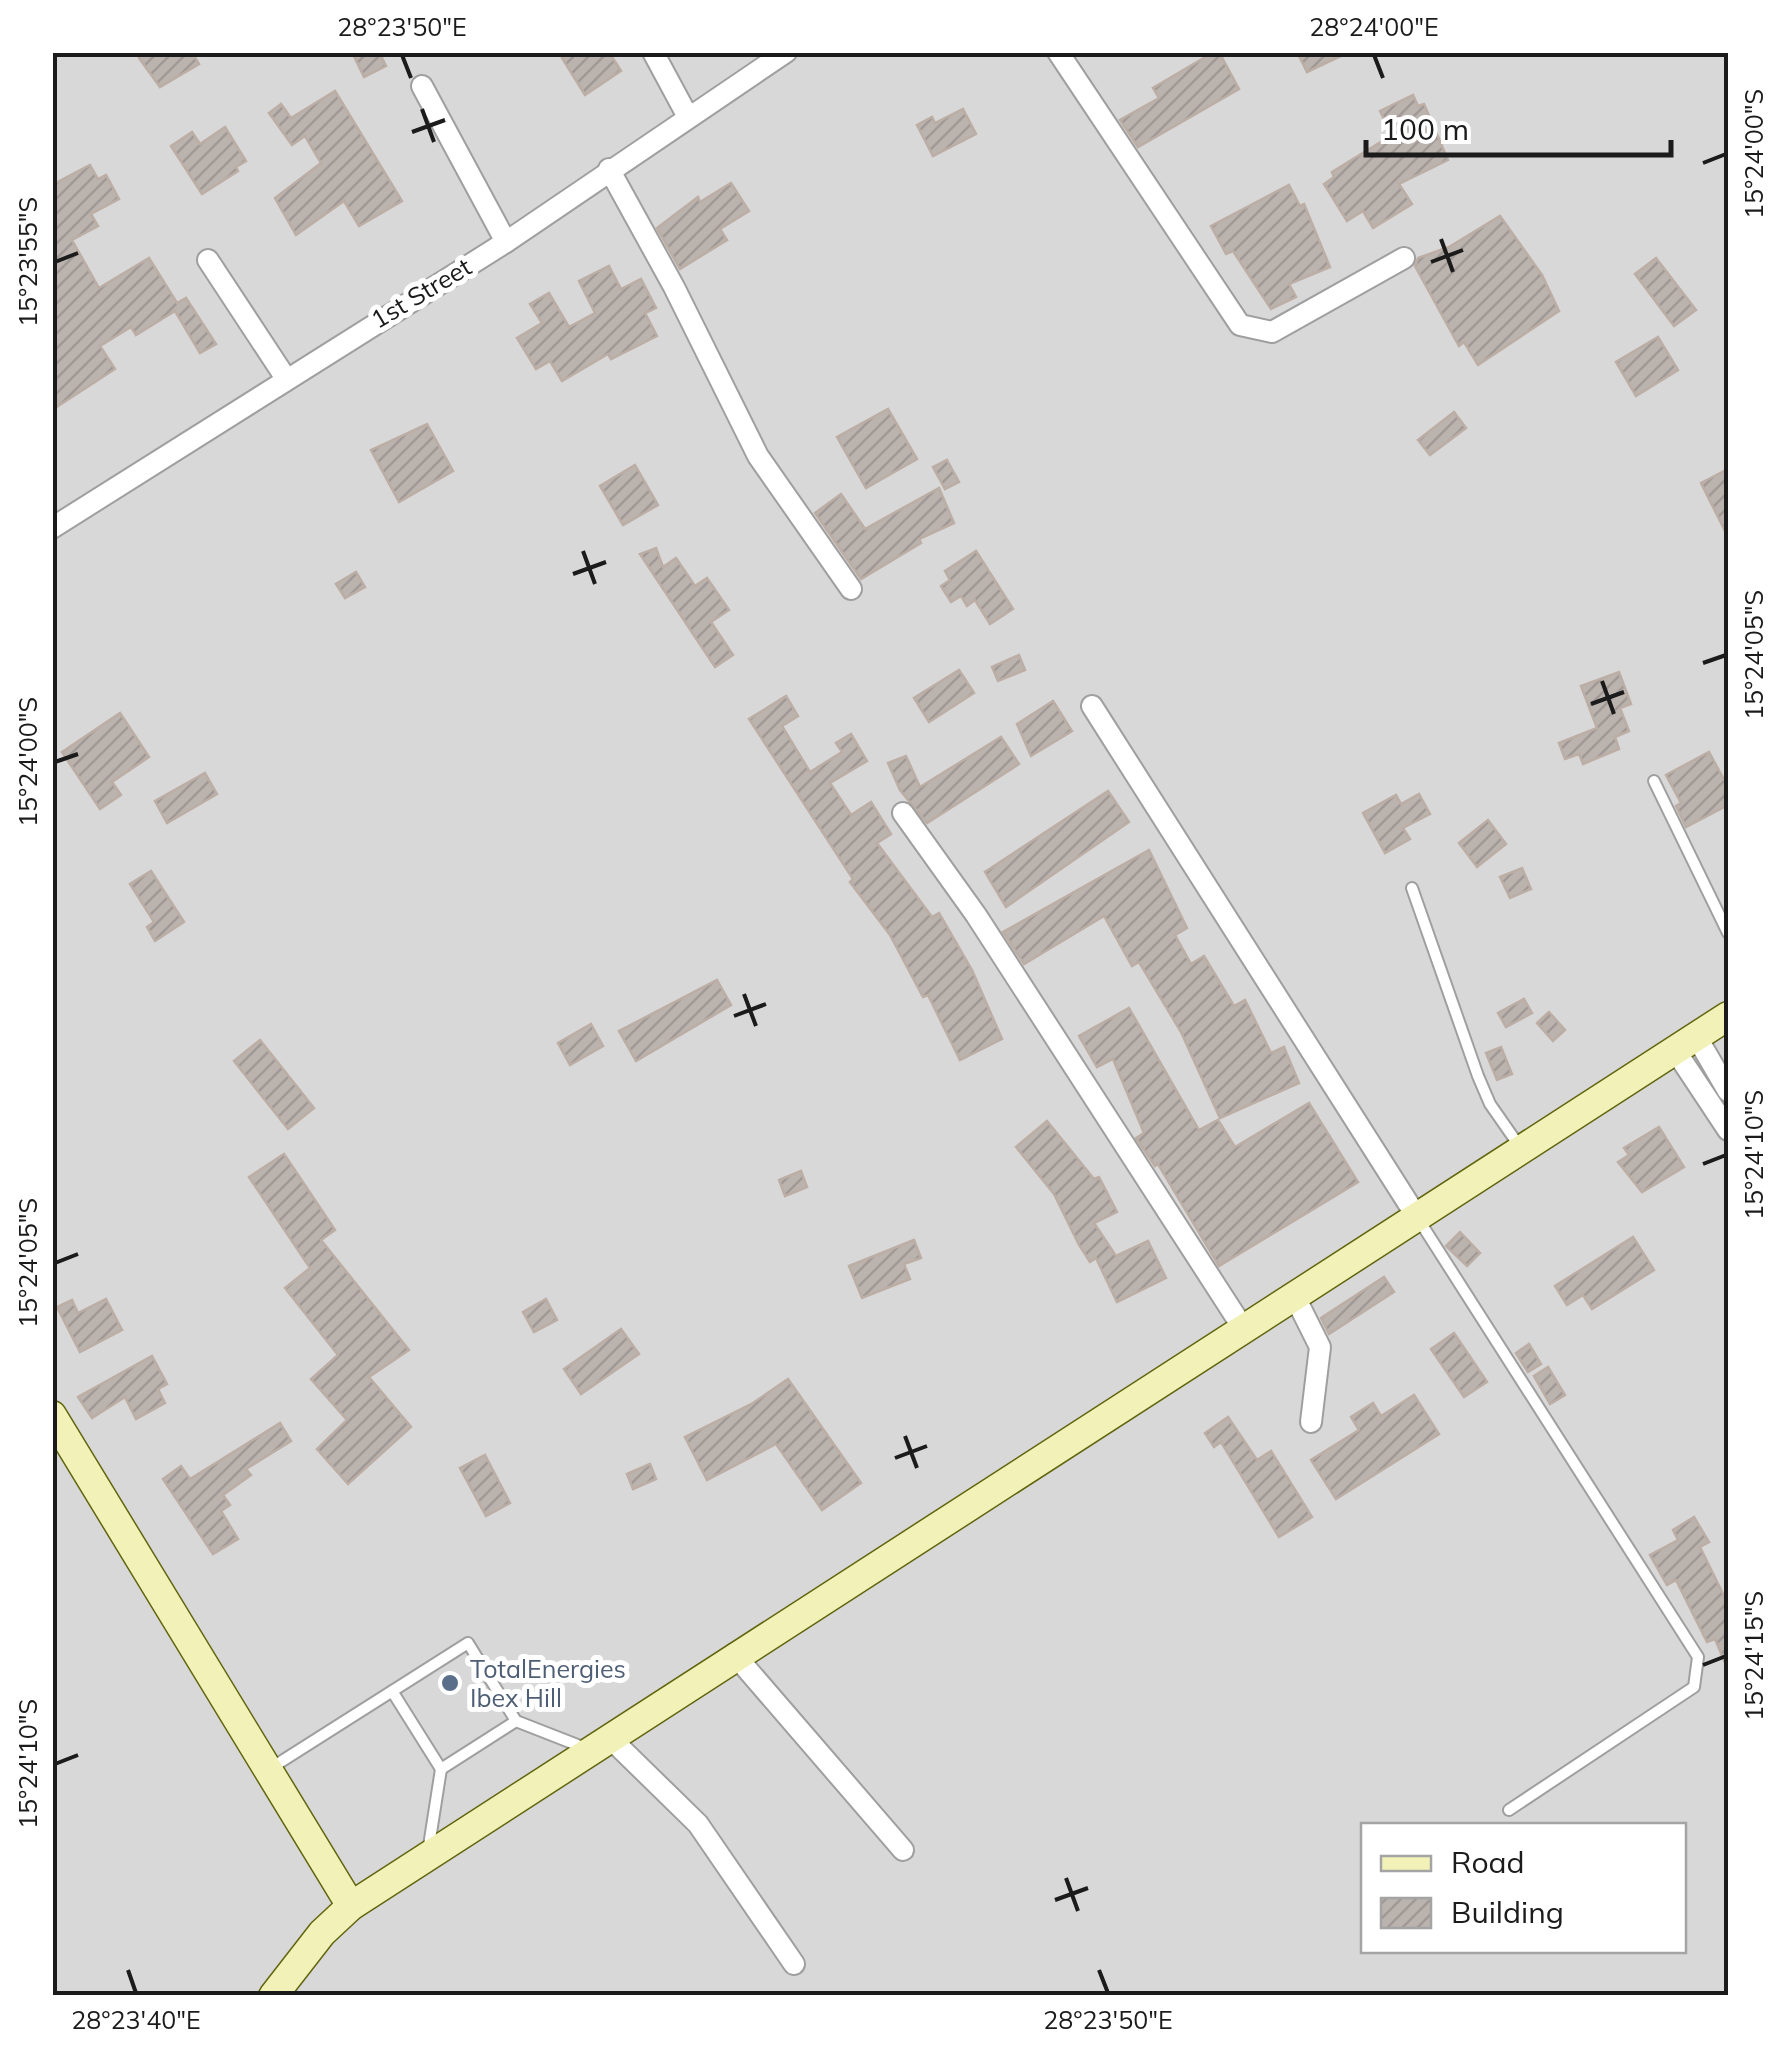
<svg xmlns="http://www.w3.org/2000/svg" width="1781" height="2048" viewBox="0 0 1781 2048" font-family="Mulish,sans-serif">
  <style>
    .residential { fill: #d9d8d8; fill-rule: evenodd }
    .building { fill: url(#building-hatch); stroke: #bcaea5; stroke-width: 2.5 }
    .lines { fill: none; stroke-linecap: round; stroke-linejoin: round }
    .lane-casing { stroke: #9f9f9f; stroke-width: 14 }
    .street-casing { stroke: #9f9f9f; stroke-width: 24 }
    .secondary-casing { stroke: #60650e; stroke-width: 31 }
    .lane { stroke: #fff; stroke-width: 10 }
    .street { stroke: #fff; stroke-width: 20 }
    .secondary { stroke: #f2f2b8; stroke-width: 28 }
    .ticks { fill: none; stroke: #1b1b1b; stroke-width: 4 }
    .service-dot { fill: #5c6f8a; stroke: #fff; stroke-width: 4 }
    .labels { text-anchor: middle; stroke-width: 10; stroke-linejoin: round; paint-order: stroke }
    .street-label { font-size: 25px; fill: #1b1b1b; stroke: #fff }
    .service-label { font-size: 25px; fill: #4e5e75; stroke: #fff; text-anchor: start }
    .neatline { fill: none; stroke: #1b1b1b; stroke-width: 4 }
    .ticks-label { font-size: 25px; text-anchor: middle; fill: #1b1b1b }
  </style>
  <defs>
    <pattern id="building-hatch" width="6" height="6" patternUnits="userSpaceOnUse" patternTransform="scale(2.5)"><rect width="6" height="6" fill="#bbb3ae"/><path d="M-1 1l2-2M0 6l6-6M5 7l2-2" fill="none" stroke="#a09995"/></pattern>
  </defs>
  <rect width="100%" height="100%" fill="#ece8e1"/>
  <path class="residential" d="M52,53H1728V1995H53ZM1364,1826H1684V1950H1364Z"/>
  <g class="building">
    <polygon points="148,52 192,52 199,64 160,87 139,58"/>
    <polygon points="352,52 379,52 386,66 364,77"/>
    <polygon points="570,52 609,52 621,71 585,95 562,58"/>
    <polygon points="1214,52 1219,52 1239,89 1138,147 1120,120 1159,98 1153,88"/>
    <polygon points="1297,52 1349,52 1307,72"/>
    <polygon points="335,91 402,201 359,226 344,201 296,235 275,198 321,163 305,136 292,145 269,113 281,104 291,118"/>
    <polygon points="1413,95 1418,106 1424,104 1448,160 1399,184 1412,204 1373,228 1363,211 1347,221 1324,184 1334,177 1332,172 1392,135 1380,111"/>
    <polygon points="963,109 976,134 933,156 917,125 932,117 935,123"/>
    <polygon points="225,127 246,161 236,167 238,171 202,194 171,146 192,132 200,144"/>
    <polygon points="90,165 98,179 106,175 119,199 91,214 98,226 72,240 99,288 149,258 177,303 186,298 216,344 200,353 175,311 136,335 131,327 100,346 115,369 52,410 52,185"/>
    <polygon points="731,183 749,211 720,229 727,240 680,269 657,228 698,197 700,202"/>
    <polygon points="1289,185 1300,206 1304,204 1330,267 1289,284 1296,297 1271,309 1233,251 1226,254 1211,226"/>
    <polygon points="1500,216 1542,275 1559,311 1478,365 1464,342 1459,346 1415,266 1418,258 1449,247"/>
    <polygon points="1656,258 1696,310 1674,326 1635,274"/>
    <polygon points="609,266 621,289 641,279 656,308 645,313 657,336 611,359 608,354 562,381 550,361 536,369 517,338 542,323 530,304 549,293 569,327 595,313 579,281"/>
    <polygon points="1658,337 1678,370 1636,396 1616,362"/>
    <polygon points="888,409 917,459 866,488 837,437"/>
    <polygon points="1454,412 1466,428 1430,455 1418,440"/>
    <polygon points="427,424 453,471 399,502 371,450"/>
    <polygon points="947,460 959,482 945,489 933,467"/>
    <polygon points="635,465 658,505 623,525 600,486"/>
    <polygon points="1728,469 1728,537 1701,483"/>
    <polygon points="939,488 954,523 919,539 921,543 861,579 815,513 841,494 865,529"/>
    <polygon points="656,548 663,567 676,558 695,586 707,578 729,610 711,622 733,655 715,667 640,554"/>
    <polygon points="976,551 1013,609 990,624 975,600 967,606 961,596 951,602 941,586 950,580 945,571"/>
    <polygon points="356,572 365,587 345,598 336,584"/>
    <polygon points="1019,655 1025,670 998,681 992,667"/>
    <polygon points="959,670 974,693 929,722 914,698"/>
    <polygon points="1619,672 1631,704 1620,708 1629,731 1615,737 1619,749 1583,764 1579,754 1565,759 1559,743 1597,728 1581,686"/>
    <polygon points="786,696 798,716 782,726 810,772 842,752 836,743 851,734 867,761 830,783 851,815 871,802 891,834 877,843 932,917 939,913 972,970 1002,1039 960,1060 928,995 923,997 890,935 850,882 853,879 749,719"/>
    <polygon points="1053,701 1072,731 1031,756 1017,724"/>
    <polygon points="120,713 149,757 112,782 121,795 100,809 62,752"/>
    <polygon points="1001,737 1019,764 927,823 900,790 888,763 906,756 920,787"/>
    <polygon points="1709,752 1728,787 1728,805 1686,827 1676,806 1681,803 1666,775"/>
    <polygon points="205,773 217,794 167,823 155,801"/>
    <polygon points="1108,791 1129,822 1006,907 985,872"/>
    <polygon points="1419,794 1430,814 1403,828 1410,839 1385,853 1363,813 1396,795 1401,804"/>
    <polygon points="1488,820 1506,844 1477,867 1459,843"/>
    <polygon points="1149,850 1187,928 1175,935 1191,964 1204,956 1234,1006 1245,1000 1271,1053 1284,1047 1299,1083 1220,1118 1181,1032 1139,962 1132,966 1104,916 1024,964 1003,932"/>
    <polygon points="1522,868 1531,889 1510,898 1500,877"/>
    <polygon points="151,871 184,922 155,941 147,927 154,922 130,884"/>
    <polygon points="717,980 731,1005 636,1061 619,1031"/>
    <polygon points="1524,999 1532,1013 1506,1027 1498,1013"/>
    <polygon points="1129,1008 1199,1130 1218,1120 1235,1147 1309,1103 1358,1182 1219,1266 1158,1164 1155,1166 1136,1138 1144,1133 1113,1059 1097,1067 1079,1036"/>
    <polygon points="1549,1012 1565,1030 1553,1041 1537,1023"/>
    <polygon points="591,1024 603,1046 570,1065 558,1043"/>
    <polygon points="260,1040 314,1108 288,1129 234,1061"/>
    <polygon points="1501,1047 1512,1074 1497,1080 1486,1053"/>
    <polygon points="1047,1121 1094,1179 1099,1177 1117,1212 1094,1223 1116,1256 1148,1241 1166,1278 1117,1302 1096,1258 1090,1262 1079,1245 1054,1194 1016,1147"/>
    <polygon points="1659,1127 1684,1167 1642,1192 1618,1162 1629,1155 1624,1148"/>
    <polygon points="284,1154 335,1230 321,1240 409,1350 369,1377 411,1427 348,1484 317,1449 347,1420 311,1379 338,1355 285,1288 310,1268 249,1177"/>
    <polygon points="801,1171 807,1187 785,1196 779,1180"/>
    <polygon points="1460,1232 1480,1253 1467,1266 1446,1246"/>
    <polygon points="1633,1237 1654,1270 1592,1309 1583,1295 1567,1305 1555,1286"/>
    <polygon points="914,1240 921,1258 904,1264 910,1279 862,1298 849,1266"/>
    <polygon points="1384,1277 1394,1292 1329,1334 1321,1318"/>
    <polygon points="106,1299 122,1330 80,1352 57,1307 72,1300 78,1313"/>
    <polygon points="546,1299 557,1320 534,1332 523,1312"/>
    <polygon points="621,1329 639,1354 581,1394 564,1369"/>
    <polygon points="1454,1333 1487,1382 1464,1397 1431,1349"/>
    <polygon points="1529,1344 1541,1364 1528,1372 1516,1353"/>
    <polygon points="152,1356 167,1384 158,1389 165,1403 136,1419 125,1397 92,1418 78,1397"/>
    <polygon points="1548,1367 1565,1395 1550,1404 1534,1376"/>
    <polygon points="788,1379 861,1483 822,1510 776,1444 707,1480 685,1437 753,1403"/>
    <polygon points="1414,1395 1439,1434 1336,1499 1311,1460 1359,1430 1351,1417 1373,1403 1381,1416"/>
    <polygon points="1228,1417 1257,1460 1271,1451 1312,1517 1279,1537 1221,1442 1214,1447 1205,1433"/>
    <polygon points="280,1423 291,1441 246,1469 251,1475 223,1495 230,1505 221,1511 238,1539 213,1554 163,1479 181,1466 190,1479"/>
    <polygon points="485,1455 510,1503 486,1516 460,1468"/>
    <polygon points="650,1464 656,1479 633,1489 627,1474"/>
    <polygon points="1694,1517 1709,1542 1700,1547 1728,1604 1728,1670 1715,1639 1707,1642 1676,1580 1667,1585 1650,1555 1678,1540 1673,1530"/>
  </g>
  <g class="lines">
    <defs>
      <g id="lane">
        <polyline points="1654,781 1728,933"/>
        <polyline points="1412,888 1478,1076 1490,1104 1520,1147"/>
        <polyline points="1417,1217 1698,1657 1694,1687 1509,1810"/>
        <polyline points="516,1721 585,1748"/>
        <polyline points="271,1768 468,1643 516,1721 441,1769 392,1691"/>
        <polyline points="428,1852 441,1769"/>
      </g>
      <g id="street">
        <polyline points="653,52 688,117"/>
        <polyline points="1058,52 1240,325 1272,332 1404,258"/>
        <polyline points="422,86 506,242"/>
        <polyline points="609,169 674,287 758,456 851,589"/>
        <polyline points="208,260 285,377"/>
        <polyline points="52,528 506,242 786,52"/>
        <polyline points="1092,706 1415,1214"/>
        <polyline points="903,813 976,915 1243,1328"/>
        <polyline points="1696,1036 1728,1091"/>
        <polyline points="1675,1050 1728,1130"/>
        <polyline points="1294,1295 1320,1347 1311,1422"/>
        <polyline points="734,1654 903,1850"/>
        <polyline points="609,1737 698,1824 794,1964"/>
      </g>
      <g id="secondary">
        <polyline points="52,1415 351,1906"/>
        <polyline points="273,1996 322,1933 351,1906 1728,1016"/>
      </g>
    </defs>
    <use href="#lane" class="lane-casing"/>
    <use href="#street" class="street-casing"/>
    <use href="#secondary" class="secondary-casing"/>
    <use href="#lane" class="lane"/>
    <use href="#street" class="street"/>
    <use href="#secondary" class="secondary"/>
  </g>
  <path class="ticks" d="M402,55L411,78M1374,55L1383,78M422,109L434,142M412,132L445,120M1703,163L1726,154M1441,239L1453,272M55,262L78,253M1431,262L1463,250M583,551L595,584M573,574L606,562M1703,663L1726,655M1602,681L1614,714M1591,704L1624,692M55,762L78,754M744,994L756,1026M734,1016L766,1004M1703,1164L1726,1155M55,1263L78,1254M905,1436L917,1468M895,1458L927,1446M1703,1665L1726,1656M55,1764L78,1755M1066,1878L1078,1911M1055,1900L1088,1888M128,1970L136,1993M1099,1970L1108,1993"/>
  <circle class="service-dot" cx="450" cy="1683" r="10"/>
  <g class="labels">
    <g class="street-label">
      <text transform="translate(421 293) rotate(-31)" y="9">1st Street</text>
    </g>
    <g class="service-label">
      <text x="470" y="1678">TotalEnergies<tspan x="470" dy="29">Ibex Hill</tspan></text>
    </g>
  </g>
  <rect width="1781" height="2048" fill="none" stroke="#ffffff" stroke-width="110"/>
  <rect x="1361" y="1823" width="325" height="130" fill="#ffffff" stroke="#a4a4a4" stroke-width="2.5"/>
  <rect x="1381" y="1856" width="50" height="15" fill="#f2f2b8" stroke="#a4a4a4" stroke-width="2.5"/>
  <text x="1451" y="1873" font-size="30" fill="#1b1b1b">Road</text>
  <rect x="1381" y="1898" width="50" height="30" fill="url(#building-hatch)" stroke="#a4a4a4" stroke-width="2.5"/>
  <text x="1451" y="1923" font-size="30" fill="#1b1b1b">Building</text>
  <path d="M1366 140v15h305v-15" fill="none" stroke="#1b1b1b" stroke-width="5"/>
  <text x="1381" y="140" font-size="30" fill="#1b1b1b" stroke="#ffffff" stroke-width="8" paint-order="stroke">100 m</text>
  <rect x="55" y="55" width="1671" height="1938" class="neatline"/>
  <g class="ticks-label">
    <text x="402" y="36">28°23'50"E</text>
    <text x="1374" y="36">28°24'00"E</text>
    <text transform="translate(1754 154) rotate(-90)" y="9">15°24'00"S</text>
    <text transform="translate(28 262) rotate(-90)" y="9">15°23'55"S</text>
    <text transform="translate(1754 655) rotate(-90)" y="9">15°24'05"S</text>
    <text transform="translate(28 762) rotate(-90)" y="9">15°24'00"S</text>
    <text transform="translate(1754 1155) rotate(-90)" y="9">15°24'10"S</text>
    <text transform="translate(28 1263) rotate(-90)" y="9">15°24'05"S</text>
    <text transform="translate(1754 1656) rotate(-90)" y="9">15°24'15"S</text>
    <text transform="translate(28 1764) rotate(-90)" y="9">15°24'10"S</text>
    <text x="136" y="2029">28°23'40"E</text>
    <text x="1108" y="2029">28°23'50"E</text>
  </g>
</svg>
